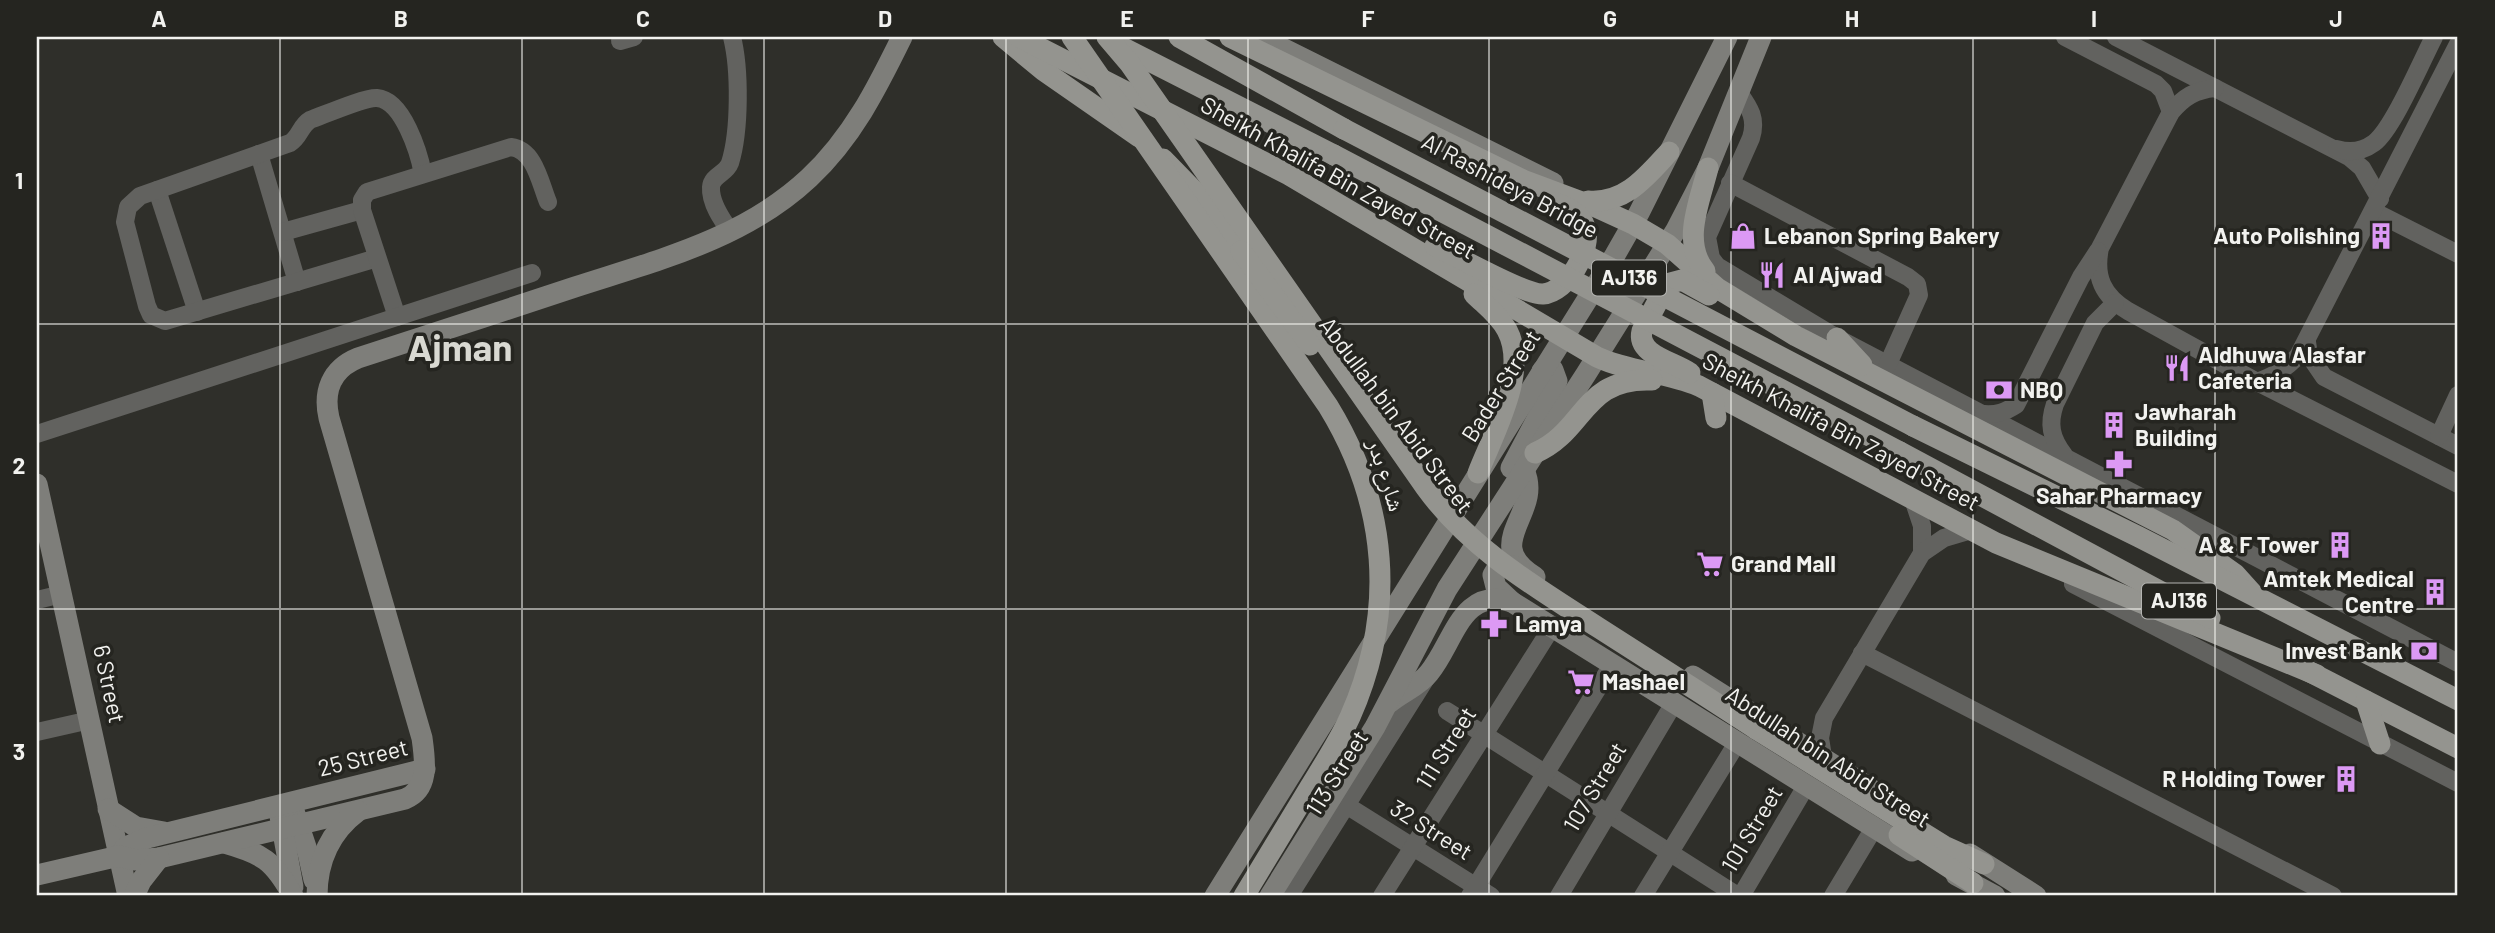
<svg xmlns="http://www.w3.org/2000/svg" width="2495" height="933" viewBox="0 0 2495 933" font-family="Barlow,'Noto Naskh Arabic',sans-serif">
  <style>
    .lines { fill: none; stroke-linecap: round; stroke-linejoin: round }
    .street { stroke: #62625f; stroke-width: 18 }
    .secondary { stroke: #7e7e7a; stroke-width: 21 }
    .primary { stroke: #94948f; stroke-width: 21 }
    .primary-bridge { stroke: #94948f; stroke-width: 21 }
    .grid { fill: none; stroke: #f2f2ef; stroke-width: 2; stroke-opacity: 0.55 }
    .labels { text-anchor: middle; stroke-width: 7; stroke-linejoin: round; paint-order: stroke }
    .shield { fill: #252520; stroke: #b4b4b1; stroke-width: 2 }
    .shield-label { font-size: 21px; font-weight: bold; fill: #f2f2ef }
    .street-label { font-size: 23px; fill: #f2f2ef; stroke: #252520 }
    .poi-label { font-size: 23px; font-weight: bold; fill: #f2f2ef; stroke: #252520; text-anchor: start }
    .town-label { font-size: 37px; font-weight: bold; fill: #d9d9d2; stroke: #252520 }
    .neatline { fill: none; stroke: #f2f2ef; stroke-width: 2.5 }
    .grid-label { font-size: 23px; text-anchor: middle; font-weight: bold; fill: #f2f2ef }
  </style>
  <rect width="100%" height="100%" fill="#2f2f2a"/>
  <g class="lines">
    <g class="street">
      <polyline points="2065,37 2156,84 2163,91 2171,112"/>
      <polyline points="2116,37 2349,157 2362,168 2380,199"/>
      <polyline points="620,41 634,37"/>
      <path d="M2215,88C2195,90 2184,97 2171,112L2100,248C2094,277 2103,296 2128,311L2257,382L2458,484"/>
      <path d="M1739,93C1750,108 1757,119 1751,138L1707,237L1711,258L1717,266L1837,338L2458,663"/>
      <path d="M2337,149C2350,153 2363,151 2374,143C2393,129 2422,60 2434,37"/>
      <polyline points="259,154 297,282"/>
      <polyline points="1730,183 1908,277 1917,284 1919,295 1888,364"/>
      <polyline points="157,190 197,312"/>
      <polyline points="2373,211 2458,254"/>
      <polyline points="283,232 362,210"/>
      <path d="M731,232C722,220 710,203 711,187C712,175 726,174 730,163C740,131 740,69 732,37"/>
      <path d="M377,258L165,321L151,315L147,306L125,222L128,207L140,196L290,143C300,137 300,126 310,120C324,115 365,97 377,98C403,100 419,153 423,174"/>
      <path d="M397,317L362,210V200L367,192L511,147C535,150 540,183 548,202"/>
      <polyline points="2307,342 2309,355 2324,377 2458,446"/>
      <path d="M2257,382C2274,376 2285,369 2298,356L2458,44"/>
      <path d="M1984,414C1997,415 2005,412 2016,405L2081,277L2098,251"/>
      <polyline points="37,434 532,273"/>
      <polyline points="2439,436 2458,395"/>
      <path d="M2064,455C2051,438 2048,424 2055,404L2095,323L2115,303"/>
      <polyline points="1913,499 1922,526 1922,553"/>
      <polyline points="2073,584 2458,783"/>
      <polyline points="37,600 62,594"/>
      <polyline points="1862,653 2333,896"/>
      <polyline points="1447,711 1738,896"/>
      <polyline points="37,732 90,720"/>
      <polyline points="1823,757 1820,738 1824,718 1922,553 1944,538 1971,530"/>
      <polyline points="1346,805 1491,896"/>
      <polyline points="1289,896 1425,680"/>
      <polyline points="1382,896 1552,627"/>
      <polyline points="1470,896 1612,665"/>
      <polyline points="1559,896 1674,703"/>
      <polyline points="1643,896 1737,743"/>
      <polyline points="1741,896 1806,786"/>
      <polyline points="1833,896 1874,828"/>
    </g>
    <g class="secondary">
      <polyline points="1260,37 1553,183"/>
      <polyline points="1511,468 1557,381 1553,370 1545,368 1542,371"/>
      <path d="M1524,470C1544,514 1479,542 1535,577"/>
      <polyline points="37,484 128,896"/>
      <path d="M1512,602L1496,587L1493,575C1499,563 1507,564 1519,568"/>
      <polyline points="1693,676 1870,788"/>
      <path d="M1389,703C1402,692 1419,686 1429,673C1454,643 1461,586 1512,602L1912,851"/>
      <polyline points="108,809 136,827 164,832"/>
      <polyline points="294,811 308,853 314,880"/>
      <polyline points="280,816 293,887"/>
      <path d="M224,843C263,854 273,860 293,896"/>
      <polyline points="1970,854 2036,896"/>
      <polyline points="119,856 126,847 147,838 425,769"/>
      <path d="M37,875L119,856L135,860L159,858L405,799C430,789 425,760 422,738L329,418C323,392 331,369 358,358C430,335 503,311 575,287C658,260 744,239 809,178C852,138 877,88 902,37"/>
      <polyline points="1956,875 1995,896"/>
      <polyline points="134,896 141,881 159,858"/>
      <path d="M317,896C317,861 330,832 358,811"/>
      <polyline points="1215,896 1615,255 1639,213 1727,37"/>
      <polyline points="1270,896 1375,727 1447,589 1586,374 1676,230 1708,168 1761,37"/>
    </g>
    <g class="primary">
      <polyline points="1003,37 1044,71 1139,137"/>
      <path d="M1019,37L1289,175L1597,357C1629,372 1666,372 1699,386L1996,543L2317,675"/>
      <polyline points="1179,37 1344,129"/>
      <polyline points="1230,37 1523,180 1598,208 1633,224 1667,244 1717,288 1796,336 2173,530 2235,574 2253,594"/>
      <polyline points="1112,42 1334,155"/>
      <polyline points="1163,159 1199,196 1241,251"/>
      <path d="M1588,201C1625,204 1646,177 1669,152"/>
      <path d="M1435,246C1457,256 1524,295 1543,294C1567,292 1593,249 1585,227C1581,214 1568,208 1557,203"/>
      <path d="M1705,271C1681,242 1700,201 1708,168"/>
      <path d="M1474,294C1485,305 1499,315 1507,330C1529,371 1494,432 1478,473"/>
      <polyline points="1837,338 1862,365"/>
      <path d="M1690,373C1675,362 1636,355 1642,331L1667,284L1682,280L1709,295"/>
      <polyline points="1712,393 1716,418"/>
      <polyline points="1913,426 2139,537 2458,700"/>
      <polyline points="1900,452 2210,618"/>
      <path d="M1535,453C1586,431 1582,377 1652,380"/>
      <polyline points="2306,670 2458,748"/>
      <polyline points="2366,701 2380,744"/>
      <polyline points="1756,729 1944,846 1984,864"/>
      <polyline points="1899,835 1973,883"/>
    </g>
    <g class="primary-bridge">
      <path d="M1072,37L1328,406C1388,504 1397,611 1350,717C1339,741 1324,764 1310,787C1288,823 1266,860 1244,896"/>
      <path d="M1107,37L1130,64L1426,488C1471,550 1536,587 1599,628C1651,661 1704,695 1756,729"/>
      <polyline points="1344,129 1913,426"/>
      <polyline points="1334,155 1900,452"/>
      <polyline points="1241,251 1310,345"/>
    </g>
  </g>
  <path class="grid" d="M280,37V896M522,37V896M764,37V896M1006,37V896M1248,37V896M1489,37V896M1731,37V896M1973,37V896M2215,37V896M37,324H2458M37,609H2458"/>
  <defs>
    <symbol id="shop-bare" viewBox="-9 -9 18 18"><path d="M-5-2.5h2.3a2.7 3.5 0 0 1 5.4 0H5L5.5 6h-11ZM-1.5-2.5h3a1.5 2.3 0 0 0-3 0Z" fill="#dc99f4" stroke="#252520" stroke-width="2.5" paint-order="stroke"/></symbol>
    <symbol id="building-bare" viewBox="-9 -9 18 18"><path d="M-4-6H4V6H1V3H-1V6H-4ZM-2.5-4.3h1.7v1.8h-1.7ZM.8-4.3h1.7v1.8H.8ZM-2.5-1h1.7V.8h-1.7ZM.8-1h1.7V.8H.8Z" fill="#dc99f4" stroke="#252520" stroke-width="2.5" paint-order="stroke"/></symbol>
    <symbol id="restaurant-bare" viewBox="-9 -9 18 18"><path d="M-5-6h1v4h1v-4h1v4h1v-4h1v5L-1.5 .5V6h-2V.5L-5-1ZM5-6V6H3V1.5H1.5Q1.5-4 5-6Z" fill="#dc99f4" stroke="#252520" stroke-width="2.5" paint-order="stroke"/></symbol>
    <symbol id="bank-bare" viewBox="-9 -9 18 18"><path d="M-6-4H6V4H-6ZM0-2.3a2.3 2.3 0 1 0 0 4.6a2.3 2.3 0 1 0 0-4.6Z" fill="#dc99f4" stroke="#252520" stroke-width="2.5" paint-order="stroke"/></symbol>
    <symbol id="pharmacy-bare" viewBox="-9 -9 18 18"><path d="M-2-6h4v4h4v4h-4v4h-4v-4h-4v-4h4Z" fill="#dc99f4" stroke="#252520" stroke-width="2.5" paint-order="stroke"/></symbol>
    <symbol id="supermarket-bare" viewBox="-9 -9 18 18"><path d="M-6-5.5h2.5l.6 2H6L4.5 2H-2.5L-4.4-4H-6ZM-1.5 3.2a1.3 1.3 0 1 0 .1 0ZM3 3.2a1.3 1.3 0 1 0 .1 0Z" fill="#dc99f4" stroke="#252520" stroke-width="2.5" paint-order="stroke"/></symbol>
  </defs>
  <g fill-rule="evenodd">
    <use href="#shop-bare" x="1724" y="217" width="38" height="38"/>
    <use href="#building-bare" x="2362" y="217" width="38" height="38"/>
    <use href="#restaurant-bare" x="1753" y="256" width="38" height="38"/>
    <use href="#restaurant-bare" x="2158" y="349" width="38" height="38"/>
    <use href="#bank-bare" x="1980" y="371" width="38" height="38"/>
    <use href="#building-bare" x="2095" y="406" width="38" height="38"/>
    <use href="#pharmacy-bare" x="2100" y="445" width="38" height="38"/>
    <use href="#building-bare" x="2321" y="526" width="38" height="38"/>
    <use href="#supermarket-bare" x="1691" y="545" width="38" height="38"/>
    <use href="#building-bare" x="2416" y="573" width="38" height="38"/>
    <use href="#pharmacy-bare" x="1475" y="605" width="38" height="38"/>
    <use href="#bank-bare" x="2405" y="632" width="38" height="38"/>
    <use href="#supermarket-bare" x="1562" y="663" width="38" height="38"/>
    <use href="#building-bare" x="2327" y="760" width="38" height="38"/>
  </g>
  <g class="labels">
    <g class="shield">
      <rect x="1592" y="260.5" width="74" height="35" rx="5"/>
      <rect x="2142" y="583.5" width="74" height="35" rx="5"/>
    </g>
    <g class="shield-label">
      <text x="1629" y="285">AJ136</text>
      <text x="2179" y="608">AJ136</text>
    </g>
    <g class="street-label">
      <text transform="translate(1338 178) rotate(29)" y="8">Sheikh Khalifa Bin Zayed Street</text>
      <text transform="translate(1510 186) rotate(28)" y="8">Al Rashideya Bridge</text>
      <text transform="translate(1501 386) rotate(-58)" y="8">Bader Street</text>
      <text transform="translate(1396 415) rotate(53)" y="8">Abdullah bin Abid Street</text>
      <text transform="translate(1841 432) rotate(28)" y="8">Sheikh Khalifa Bin Zayed Street</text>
      <text transform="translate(1386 475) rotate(72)" y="8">شارع بدر</text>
      <text transform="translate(109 684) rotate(78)" y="8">6 Street</text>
      <text transform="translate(1446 748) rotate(-58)" y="8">111 Street</text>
      <text transform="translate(1828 757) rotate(33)" y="8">Abdullah bin Abid Street</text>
      <text transform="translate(363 758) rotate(-14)" y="8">25 Street</text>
      <text transform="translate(1337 773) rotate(-58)" y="8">113 Street</text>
      <text transform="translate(1595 787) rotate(-59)" y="8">107 Street</text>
      <text transform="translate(1752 829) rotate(-59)" y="8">101 Street</text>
      <text transform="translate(1431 830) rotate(32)" y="8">32 Street</text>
    </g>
    <g class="poi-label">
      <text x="1764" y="244">Lebanon Spring Bakery</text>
      <text x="2360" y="244" text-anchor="end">Auto Polishing</text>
      <text x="1793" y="283">Al Ajwad</text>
      <text x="2198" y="363">Aldhuwa Alasfar<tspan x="2198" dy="26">Cafeteria</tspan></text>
      <text x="2020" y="398">NBQ</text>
      <text x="2135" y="420">Jawharah<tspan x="2135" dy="26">Building</tspan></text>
      <text x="2119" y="504" text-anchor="middle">Sahar Pharmacy</text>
      <text x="2319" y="553" text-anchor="end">A &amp; F Tower</text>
      <text x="1731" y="572">Grand Mall</text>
      <text x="2414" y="587" text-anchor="end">Amtek Medical<tspan x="2414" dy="26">Centre</tspan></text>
      <text x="1515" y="632">Lamya</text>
      <text x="2403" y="659" text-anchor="end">Invest Bank</text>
      <text x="1602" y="690">Mashael</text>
      <text x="2325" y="787" text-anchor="end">R Holding Tower</text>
    </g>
    <g class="town-label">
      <text x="460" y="361">Ajman</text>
    </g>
  </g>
  <rect width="2495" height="933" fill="none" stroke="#252520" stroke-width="77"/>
  <rect x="38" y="38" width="2418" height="856" class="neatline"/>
  <g class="grid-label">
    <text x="159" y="27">A</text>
    <text x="401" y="27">B</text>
    <text x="643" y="27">C</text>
    <text x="885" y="27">D</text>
    <text x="1127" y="27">E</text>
    <text x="1368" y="27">F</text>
    <text x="1610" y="27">G</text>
    <text x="1852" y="27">H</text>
    <text x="2094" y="27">I</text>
    <text x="2336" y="27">J</text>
    <text x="19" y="189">1</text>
    <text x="19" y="474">2</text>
    <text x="19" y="760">3</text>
  </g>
</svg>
